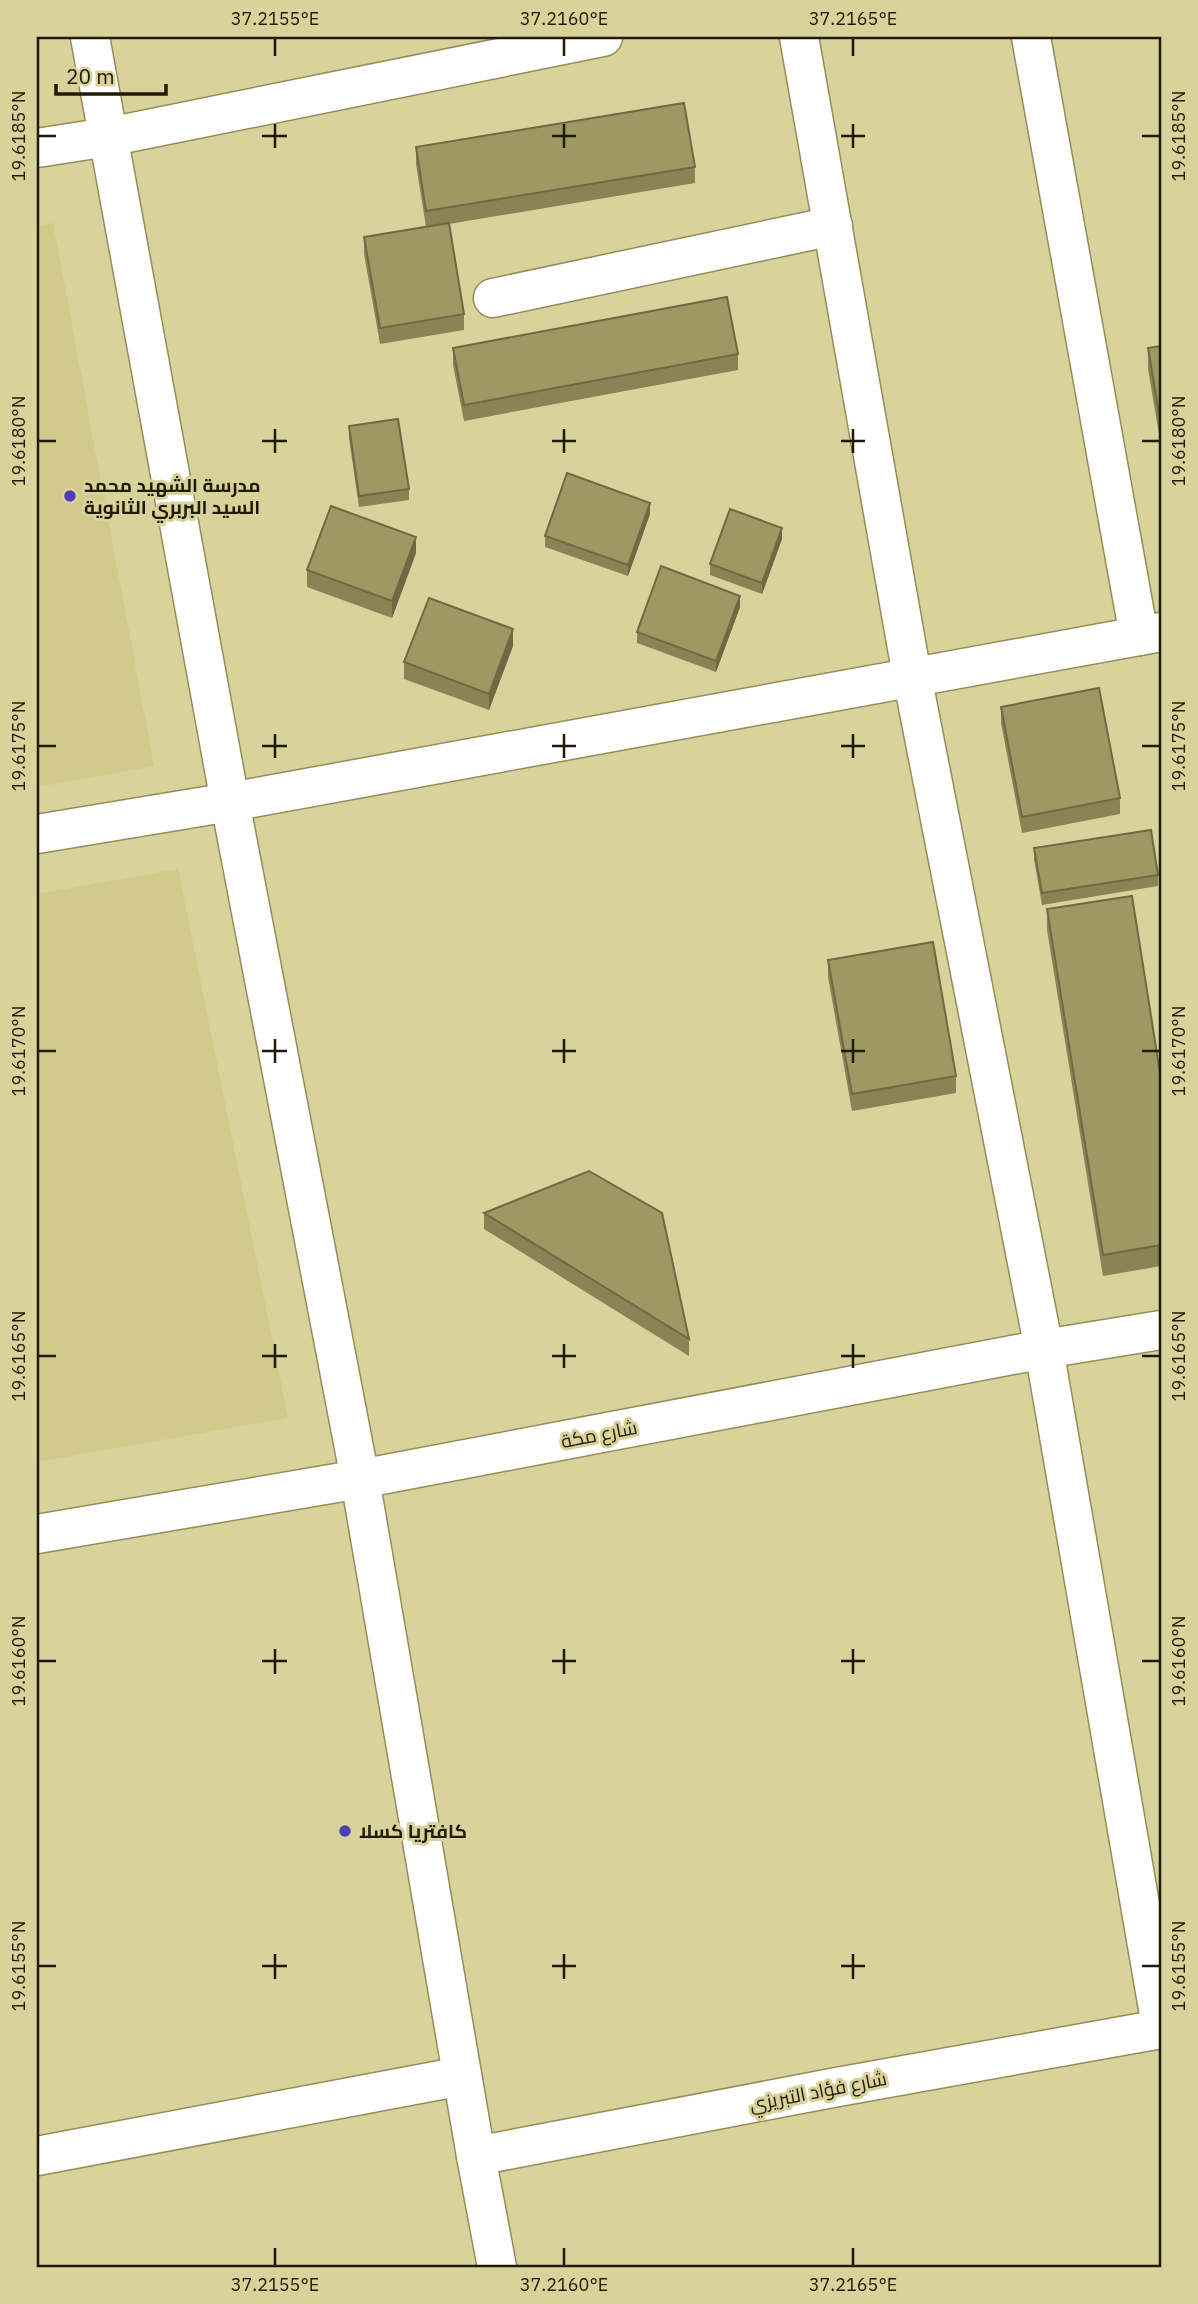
<svg xmlns="http://www.w3.org/2000/svg" width="1198" height="2304" viewBox="0 0 1198 2304" font-family="'IBM Plex Sans',Cairo,sans-serif">
  <style>
    .built { fill: #d2ca8b }
    .lines { fill: none; stroke-linecap: round; stroke-linejoin: round }
    .minor-casing { stroke: #948d59; stroke-width: 41 }
    .major-casing { stroke: #948d59; stroke-width: 41 }
    .highway-casing { stroke: #948d59; stroke-width: 41 }
    .minor { stroke: #fff; stroke-width: 38 }
    .major { stroke: #fff; stroke-width: 38 }
    .highway { stroke: #fff; stroke-width: 38 }
    .wall { fill: #898355 }
    .shaded-wall { fill: #6f6a45 }
    .building { fill: #9f9863; stroke: #6f6a45; stroke-width: 2 }
    .ticks { fill: none; stroke: #1e1b06; stroke-width: 2.5 }
    .poi-dot { fill: #4c3eb5; stroke: #d9d29b; stroke-width: 2.5 }
    .labels { text-anchor: middle; stroke-width: 6; stroke-linejoin: round; paint-order: stroke }
    .poi-label { font-size: 19px; font-weight: bold; fill: #1e1b06; stroke: #d9d29b; text-anchor: start }
    .street-label { font-size: 19px; fill: #1e1b06; stroke: #d9d29b }
    .neatline { fill: none; stroke: #1e1b06; stroke-width: 2.5 }
    .ticks-label { font-size: 18px; text-anchor: middle; fill: #1e1b06 }
  </style>
  <rect width="100%" height="100%" fill="#d9d29b"/>
  <g class="built">
    <polygon points="53,223 154,766 37,787 37,226"/>
    <polygon points="178,869 288,1418 37,1462 37,894"/>
  </g>
  <g class="lines">
    <defs>
      <g id="minor">
        <polyline points="799,37 912,676 1044,1349 1161,2026"/>
        <polyline points="1031,37 1139,636"/>
        <polyline points="37,148 108,137 603,37"/>
        <polyline points="493,298 833,226"/>
        <polyline points="37,834 230,802 1161,632"/>
        <polyline points="37,2156 462,2076"/>
        <polyline points="476,2156 832,2088 1161,2029"/>
      </g>
      <polyline id="major" points="37,1534 360,1479 1044,1349 1161,1330"/>
      <polyline id="highway" points="90,37 230,802 360,1479 476,2156 497,2267"/>
    </defs>
    <use href="#minor" class="minor-casing"/>
    <use href="#major" class="major-casing"/>
    <use href="#highway" class="highway-casing"/>
    <use href="#minor" class="minor"/>
    <use href="#major" class="major"/>
    <use href="#highway" class="highway"/>
  </g>
  <g class="wall">
    <polygon points="416,147 695,167 695,183 449,224 464,314 464,330 380,344 364,254 364,237 426,227 416,164"/>
    <polygon points="1161,346 1161,446 1148,369 1148,348"/>
    <polygon points="453,348 738,354 738,370 464,421 453,365"/>
    <polygon points="349,426 409,489 409,500 359,507 349,438"/>
    <polygon points="650,514 628,576 545,547 545,536"/>
    <polygon points="782,539 762,594 710,575 710,564"/>
    <polygon points="416,553 392,618 307,587 307,570"/>
    <polygon points="740,607 716,672 637,643 637,632"/>
    <polygon points="513,646 489,710 404,679 404,662"/>
    <polygon points="1001,707 1120,798 1120,814 1022,833 1001,723"/>
    <polygon points="1034,848 1158,875 1158,886 1042,905 1034,859"/>
    <polygon points="1047,909 1161,1079 1161,1266 1103,1276 1047,930"/>
    <polygon points="828,960 956,1076 956,1093 852,1111 828,977"/>
    <polygon points="484,1213 689,1339 689,1356 484,1229"/>
  </g>
  <g class="shaded-wall">
    <polygon points="650,503 650,514 628,576 628,565"/>
    <polygon points="782,528 782,539 762,594 762,583"/>
    <polygon points="416,537 416,553 392,618 392,601"/>
    <polygon points="740,596 740,607 716,672 716,661"/>
    <polygon points="513,629 513,646 489,710 489,694"/>
  </g>
  <g class="building">
    <polygon points="684,103 695,167 426,211 416,147"/>
    <polygon points="449,223 464,314 380,328 364,237"/>
    <polygon points="727,297 738,354 464,405 453,348"/>
    <polygon points="1161,346 1161,425 1148,348"/>
    <polygon points="398,419 409,489 359,496 349,426"/>
    <polygon points="567,473 650,503 628,565 545,536"/>
    <polygon points="331,506 416,537 392,601 307,570"/>
    <polygon points="730,509 782,528 762,583 710,564"/>
    <polygon points="661,566 740,596 716,661 637,632"/>
    <polygon points="429,598 513,629 489,694 404,662"/>
    <polygon points="1099,688 1120,798 1022,817 1001,707"/>
    <polygon points="1151,830 1158,875 1042,893 1034,848"/>
    <polygon points="1132,896 1161,1079 1161,1245 1103,1255 1047,909"/>
    <polygon points="933,942 956,1076 852,1094 828,960"/>
    <polygon points="589,1171 662,1213 689,1339 484,1213"/>
  </g>
  <path class="ticks" d="M275,38V56M564,38V56M853,38V56M275,124V148M564,124V148M853,124V148M38,136H56M262,136H287M552,136H576M841,136H865M1142,136H1160M275,429V453M564,429V453M853,429V453M38,441H56M262,441H287M552,441H576M841,441H865M1142,441H1160M275,734V758M564,734V758M853,734V758M38,746H56M262,746H287M552,746H576M841,746H865M1142,746H1160M275,1039V1063M564,1039V1063M853,1039V1063M38,1051H56M262,1051H287M552,1051H576M841,1051H865M1142,1051H1160M275,1344V1368M564,1344V1368M853,1344V1368M38,1356H56M262,1356H287M552,1356H576M841,1356H865M1142,1356H1160M275,1649V1674M564,1649V1674M853,1649V1674M38,1661H56M262,1661H287M552,1661H576M841,1661H865M1142,1661H1160M275,1954V1979M564,1954V1979M853,1954V1979M38,1966H56M262,1966H287M552,1966H576M841,1966H865M1142,1966H1160M275,2248V2266M564,2248V2266M853,2248V2266"/>
  <g class="poi-dot">
    <circle cx="70" cy="496" r="7"/>
    <circle cx="345" cy="1831" r="7"/>
  </g>
  <g class="labels">
    <g class="poi-label">
      <text x="84" y="492">مدرسة الشهيد محمد<tspan x="84" dy="22">السيد البربري الثانوية</tspan></text>
      <text x="359" y="1838">كافتريا كسلا</text>
    </g>
    <g class="street-label">
      <text transform="translate(599 1434) rotate(-11)" y="7">شارع مكة</text>
      <text transform="translate(818 2091) rotate(-11)" y="7">شارع فؤاد التبريزي</text>
    </g>
  </g>
  <rect width="1198" height="2304" fill="none" stroke="#d9d29b" stroke-width="77"/>
  <path d="M56 84v10h110v-10" fill="none" stroke="#1e1b06" stroke-width="3.5"/>
  <text x="66" y="84" font-size="21" fill="#1e1b06" stroke="#d9d29b" stroke-width="5" paint-order="stroke">20 m</text>
  <rect x="38" y="38" width="1122" height="2228" class="neatline"/>
  <g class="ticks-label">
    <text x="275" y="25">37.2155°E</text>
    <text x="564" y="25">37.2160°E</text>
    <text x="853" y="25">37.2165°E</text>
    <text transform="translate(19 136) rotate(-90)" y="6">19.6185°N</text>
    <text transform="translate(1179 136) rotate(-90)" y="6">19.6185°N</text>
    <text transform="translate(19 441) rotate(-90)" y="6">19.6180°N</text>
    <text transform="translate(1179 441) rotate(-90)" y="6">19.6180°N</text>
    <text transform="translate(19 746) rotate(-90)" y="6">19.6175°N</text>
    <text transform="translate(1179 746) rotate(-90)" y="6">19.6175°N</text>
    <text transform="translate(19 1051) rotate(-90)" y="6">19.6170°N</text>
    <text transform="translate(1179 1051) rotate(-90)" y="6">19.6170°N</text>
    <text transform="translate(19 1356) rotate(-90)" y="6">19.6165°N</text>
    <text transform="translate(1179 1356) rotate(-90)" y="6">19.6165°N</text>
    <text transform="translate(19 1661) rotate(-90)" y="6">19.6160°N</text>
    <text transform="translate(1179 1661) rotate(-90)" y="6">19.6160°N</text>
    <text transform="translate(19 1966) rotate(-90)" y="6">19.6155°N</text>
    <text transform="translate(1179 1966) rotate(-90)" y="6">19.6155°N</text>
    <text x="275" y="2291">37.2155°E</text>
    <text x="564" y="2291">37.2160°E</text>
    <text x="853" y="2291">37.2165°E</text>
  </g>
</svg>
